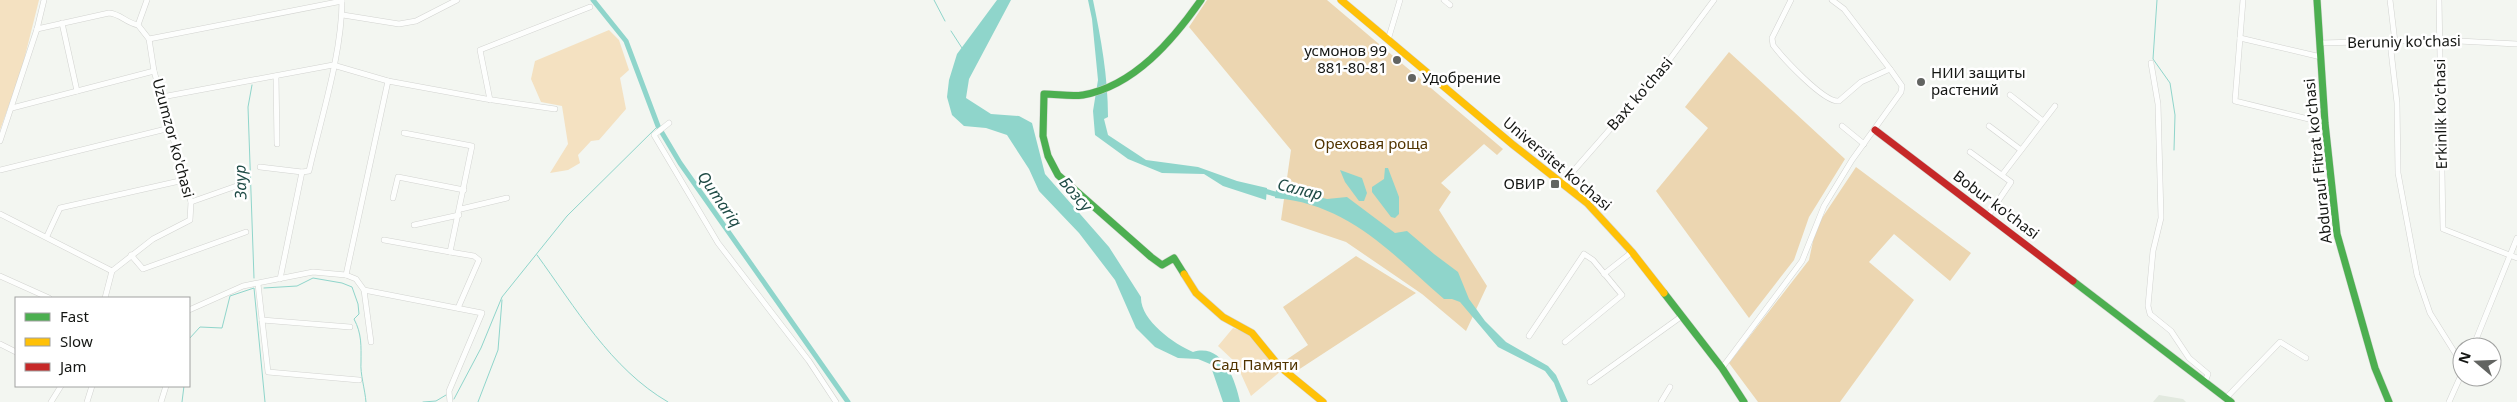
<svg xmlns="http://www.w3.org/2000/svg" width="2517" height="402" viewBox="0 0 2517 402" font-family="'Noto Sans',sans-serif">
  <style>
    .built { fill: #e2e9df }
    .green { fill: #f4e1c1 }
    .forest { fill: #ecd6b1 }
    .water { fill: #8fd5cb }
    .lines { fill: none; stroke-linecap: round; stroke-linejoin: round }
    .stream { stroke: #8fd5cb; stroke-width: 1 }
    .canal { stroke: #8fd5cb; stroke-width: 5 }
    .street-casing { stroke: #d2d3d0; stroke-width: 6 }
    .fast-casing { stroke: #d2d3d0; stroke-width: 8 }
    .slow-casing { stroke: #d2d3d0; stroke-width: 8 }
    .jam-casing { stroke: #d2d3d0; stroke-width: 8 }
    .street { stroke: #fdfefd; stroke-width: 5 }
    .fast { stroke: #4caf50; stroke-width: 7 }
    .slow { stroke: #ffc107; stroke-width: 7 }
    .jam { stroke: #c62828; stroke-width: 7 }
    .poi-dot { fill: #626461; stroke: #fff; stroke-width: 2 }
    .labels { text-anchor: middle; stroke-width: 5; stroke-linejoin: round; paint-order: stroke }
    .street-label { font-size: 15px; fill: #141613; stroke: #fff }
    .poi-label { font-size: 15px; fill: #141613; stroke: #fff; text-anchor: end }
    .park-label { font-size: 15px; fill: #513400; stroke: #fff }
    .water-label { font-size: 16px; font-style: italic; fill: #1f4b46; stroke: #fff }
  </style>
  <rect width="100%" height="100%" fill="#f3f6f1"/>
  <polygon class="built" points="2159,395 2183,399 2186,402 2153,402"/>
  <g class="green">
    <polygon points="0,0 39,0 21,72 0,130"/>
    <polygon points="609,30 619,40 629,70 620,78 626,109 599,140 591,141 578,155 580,163 568,170 550,173 568,144 562,106 541,102 531,79 535,61"/>
    <polygon points="1233,328 1251,334 1281,371 1251,396 1236,363 1218,346"/>
  </g>
  <g class="forest">
    <polygon points="1207,0 1327,0 1503,149 1497,155 1484,144 1441,183 1451,192 1439,210 1487,286 1466,331 1422,294 1346,242 1281,220 1291,150 1189,27"/>
    <polygon points="1729,52 1845,159 1809,217 1794,260 1749,318 1656,191 1708,128 1685,107"/>
    <polygon points="1856,167 1971,253 1950,281 1894,234 1869,262 1914,300 1840,402 1758,402 1729,363 1809,260 1816,227"/>
    <polygon points="1356,256 1416,293 1295,372 1286,360 1308,345 1283,307"/>
  </g>
  <g class="water">
    <path d="M997,0H1011L969,79L966,98L991,114L1019,116L1032,123L1045,174L1109,247L1141,297C1140,320 1174,344 1193,352C1222,343 1235,378 1240,402H1223L1210,364L1198,359L1178,358L1155,347L1136,328L1115,280L1079,233L1039,191L1029,169L1007,135L986,128L964,126L952,115L947,97L949,80L957,54Z"/>
    <path d="M1088,0H1093C1101,39 1108,76 1108,117L1104,119L1108,135L1146,160L1198,167L1237,181L1267,188L1266,200L1223,186L1204,174L1162,173L1128,159L1095,135L1093,111L1098,80L1092,19Z"/>
    <polygon points="1385,168 1388,168 1399,197 1399,214 1395,218 1391,217 1372,192 1372,187 1384,179"/>
    <polygon points="1340,170 1362,178 1367,193 1364,201 1359,201 1345,182"/>
    <path d="M1287,189L1327,199L1347,197L1395,233L1407,231L1434,254L1458,272L1469,299L1485,321L1506,342L1548,366L1556,375L1568,402H1561L1554,383L1545,371L1498,347L1460,302L1452,299H1444C1392,254 1349,204 1275,198L1276,190Z"/>
  </g>
  <g class="lines">
    <g class="stream">
      <polyline points="934,0 945,21"/>
      <polyline points="2157,0 2153,59 2170,83 2175,115 2174,150"/>
      <polyline points="951,31 962,48"/>
      <polyline points="252,85 248,107 254,278"/>
      <path d="M537,255C575,307 611,369 668,402"/>
      <path d="M264,288L297,286L313,278L342,283L352,287L358,304L359,314L354,319C362,334 361,346 361,362C360,374 365,389 366,402"/>
      <polyline points="189,339 200,327 222,328 230,296 254,288 265,402"/>
      <polyline points="454,399 481,348 502,297 567,216 658,126"/>
      <polyline points="182,402 184,386"/>
      <polyline points="423,402 436,401 446,395"/>
      <polyline points="478,402 498,350 502,300"/>
    </g>
    <g class="canal">
      <polyline points="593,0 626,41 658,126 680,163 848,402"/>
      <polyline points="1261,190 1282,196"/>
    </g>
    <defs>
      <g id="street">
        <polyline points="1444,0 1450,5"/>
        <path d="M1791,0L1772,38L1773,45C1782,57 1824,103 1839,101L1861,82L1890,69"/>
        <polyline points="2243,0 2235,101 2325,123"/>
        <polyline points="2390,0 2395,42"/>
        <polyline points="2439,0 2443,229 2517,258"/>
        <polyline points="343,15 399,24 416,21 457,0"/>
        <polyline points="62,23 77,91"/>
        <path d="M37,29L109,13C121,14 126,23 138,25"/>
        <polyline points="2240,38 2321,57"/>
        <polyline points="149,39 342,1"/>
        <polyline points="1388,40 1400,0"/>
        <polyline points="2390,42 2397,103 2398,173 2417,275 2430,313 2462,364"/>
        <polyline points="2320,43 2439,40 2517,44"/>
        <polyline points="2151,63 2158,104 2161,218 2153,251 2148,306 2150,314 2171,331 2189,358 2208,374 2205,382"/>
        <polyline points="276,76 277,144"/>
        <polyline points="2010,95 2043,121"/>
        <polyline points="162,97 333,65 388,81 486,99 555,109"/>
        <polyline points="490,100 480,50 590,7"/>
        <polyline points="12,108 154,71"/>
        <polyline points="669,123 654,135 718,243 809,361 836,402"/>
        <polyline points="1842,126 1864,144"/>
        <polyline points="1989,126 2021,150"/>
        <polyline points="404,133 472,146 450,252 474,256 479,260 458,308"/>
        <polyline points="0,141 37,29 44,0"/>
        <polyline points="1970,152 2011,182 1988,216"/>
        <polyline points="260,167 302,172 280,279"/>
        <polyline points="0,170 170,128"/>
        <path d="M302,172L309,171C321,118 342,54 342,0"/>
        <polyline points="2002,175 2055,106"/>
        <polyline points="1562,184 1661,71 1714,0"/>
        <polyline points="393,198 398,177 464,190"/>
        <polyline points="191,202 245,183"/>
        <polyline points="461,209 507,198"/>
        <polyline points="0,214 112,271"/>
        <polyline points="414,225 459,215"/>
        <polyline points="47,236 60,208 184,180"/>
        <polyline points="384,240 450,252"/>
        <polyline points="131,255 143,269 246,232"/>
        <polyline points="1604,274 1632,252"/>
        <polyline points="346,275 388,81"/>
        <polyline points="0,276 49,298"/>
        <polyline points="258,284 268,372 359,380"/>
        <polyline points="364,290 482,313 449,391 450,402"/>
        <polyline points="105,298 112,271 153,239 190,220 191,202 154,71 149,39 138,25 147,0"/>
        <polyline points="189,310 243,286 313,272 346,275 356,279 364,290 371,342"/>
        <polyline points="262,320 350,327"/>
        <polyline points="1529,336 1584,254 1593,260 1622,295 1565,342"/>
        <polyline points="0,344 16,352"/>
        <polyline points="2473,347 2517,238"/>
        <polyline points="1722,368 1802,261 1824,206 1852,160 1901,92 1902,86 1890,69 1844,9 1832,0"/>
        <polyline points="1590,382 1682,316"/>
        <polyline points="2226,398 2280,342 2306,358"/>
        <polyline points="51,402 61,386"/>
        <polyline points="87,402 92,386"/>
        <polyline points="161,402 166,386"/>
        <polyline points="1661,402 1670,387"/>
        <polyline points="2449,402 2462,373"/>
      </g>
      <g id="fast">
        <polyline points="2317,0 2325,123 2337,234 2375,368 2389,402"/>
        <path d="M1184,274L1174,258L1162,265L1151,257L1058,175L1048,156L1043,136L1044,94C1057,94 1070,97 1083,95C1134,86 1173,40 1201,0"/>
        <polyline points="2073,281 2231,402"/>
        <polyline points="1664,293 1722,368 1744,402"/>
      </g>
      <g id="slow">
        <polyline points="1341,0 1512,144 1587,203 1632,252 1664,293"/>
        <polyline points="1184,274 1196,293 1223,317 1252,333 1279,366 1323,402"/>
      </g>
      <polyline id="jam" points="1875,130 2073,281"/>
    </defs>
    <use href="#street" class="street-casing"/>
    <use href="#fast" class="fast-casing"/>
    <use href="#slow" class="slow-casing"/>
    <use href="#jam" class="jam-casing"/>
    <use href="#street" class="street"/>
    <use href="#fast" class="fast"/>
    <use href="#slow" class="slow"/>
    <use href="#jam" class="jam"/>
  </g>
  <g class="poi-dot">
    <circle cx="1397" cy="60" r="5"/>
    <circle cx="1412" cy="78" r="5"/>
    <circle cx="1921" cy="82" r="5"/>
    <rect x="1550" y="179" width="10" height="10" rx="2.5"/>
  </g>
  <g class="labels">
    <g class="street-label">
      <text transform="translate(2404 42) rotate(-1)" y="5">Beruniy ko'chasi</text>
      <text transform="translate(1640 94) rotate(-49)" y="5">Baxt ko'chasi</text>
      <text transform="translate(2441 114) rotate(-91)" y="5">Erkinlik ko'chasi</text>
      <text transform="translate(173 138) rotate(75)" y="5">Uzumzor ko'chasi</text>
      <text transform="translate(2318 161) rotate(-96)" y="5">Abdurauf Fitrat ko'chasi</text>
      <text transform="translate(1557 164) rotate(40)" y="5">Universitet ko'chasi</text>
      <text transform="translate(1996 205) rotate(37)" y="5">Bobur ko'chasi</text>
    </g>
    <g class="poi-label">
      <text x="1387" y="56">усмонов 99<tspan x="1387" dy="17">881-80-81</tspan></text>
      <text x="1931" y="78" text-anchor="start">НИИ защиты<tspan x="1931" dy="17">растений</tspan></text>
      <text x="1422" y="83" text-anchor="start">Удобрение</text>
      <text x="1545" y="189">ОВИР</text>
    </g>
    <g class="park-label">
      <text x="1371" y="149">Ореховая роща</text>
      <text x="1255" y="370">Сад Памяти</text>
    </g>
    <g class="water-label">
      <text transform="translate(240 182) rotate(-92)" y="6">Заур</text>
      <text transform="translate(1300 189) rotate(14)" y="6">Салар</text>
      <text transform="translate(1076 194) rotate(49)" y="6">Бозсу</text>
      <text transform="translate(720 199) rotate(55)" y="6">Qumariq</text>
    </g>
  </g>
  <rect x="15" y="297" width="175" height="90" fill="#ffffff" stroke="#a1a2a1"/>
  <rect x="25" y="313" width="25" height="8" fill="#4caf50" stroke="#a1a2a1"/>
  <text x="60" y="322" font-size="15" fill="#141613">Fast</text>
  <rect x="25" y="338" width="25" height="8" fill="#ffc107" stroke="#a1a2a1"/>
  <text x="60" y="347" font-size="15" fill="#141613">Slow</text>
  <rect x="25" y="363" width="25" height="8" fill="#c62828" stroke="#a1a2a1"/>
  <text x="60" y="372" font-size="15" fill="#141613">Jam</text>
  <g transform="translate(2477 362) rotate(289)"><circle r="24" fill="#ffffff" stroke="#a1a2a1"/>
  <path d="M0-4L9 19L0 12L-9 19Z" fill="#626461"/>
  <text y="-8" font-size="14" font-weight="bold" text-anchor="middle" fill="#141613">N</text>
  </g>
</svg>
